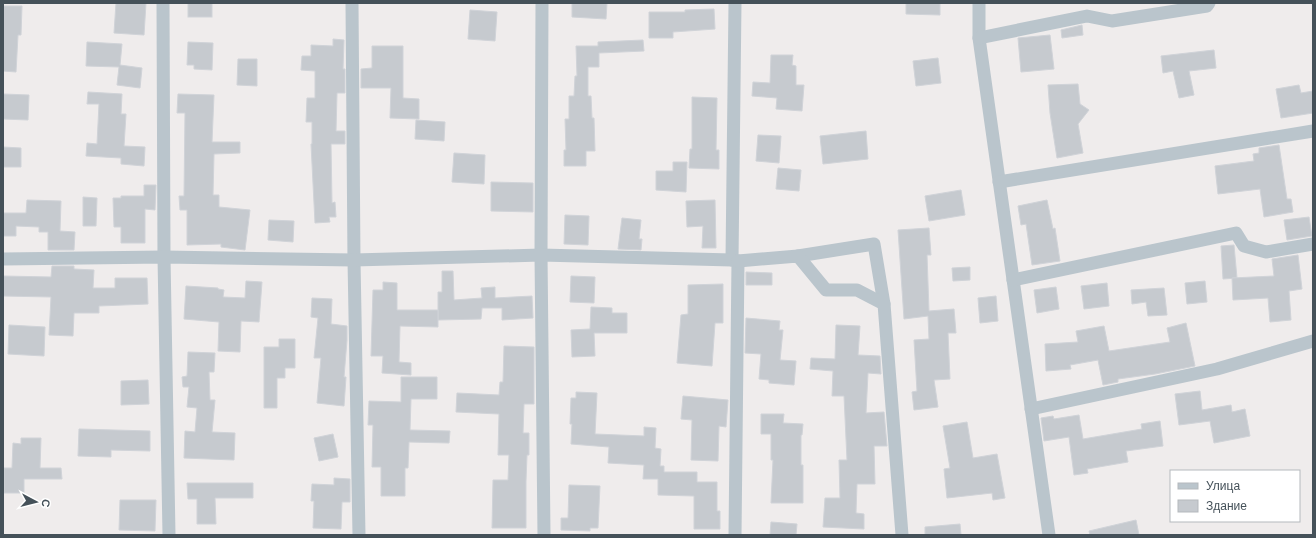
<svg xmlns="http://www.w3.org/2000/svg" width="1316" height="538" viewBox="0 0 1316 538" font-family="Barlow,sans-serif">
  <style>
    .building { fill: #c6cacf; stroke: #d0d3d8 }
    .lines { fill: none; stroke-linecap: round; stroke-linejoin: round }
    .street { stroke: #bac5cc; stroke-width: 13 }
  </style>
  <rect width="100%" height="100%" fill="#efecec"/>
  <g class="building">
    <polygon points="116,3 146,3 144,35 114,33"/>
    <rect x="188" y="3" width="24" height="14"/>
    <polygon points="572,3 607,3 606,19 572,17"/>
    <polygon points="906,3 940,3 940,15 906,14"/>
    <polygon points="3,6 22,6 21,35 18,35 16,72 3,71"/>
    <polygon points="714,9 715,29 673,32 673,38 649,38 649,12 685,12 685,10"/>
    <polygon points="470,10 497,12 495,41 468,39"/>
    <polygon points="1082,25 1083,35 1062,38 1061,30"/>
    <polygon points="1050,35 1054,69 1021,72 1018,38"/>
    <polygon points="333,39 344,40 343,69 345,69 345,93 337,93 336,131 345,131 345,144 331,144 332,203 335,202 336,217 329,217 330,222 315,223 311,144 312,144 312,122 306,122 307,98 315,98 315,71 301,70 302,56 311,56 311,45 333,46"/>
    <polygon points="643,40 644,51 599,53 599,67 588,67 588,96 591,96 592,118 594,118 595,151 586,151 586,166 564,166 564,150 566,150 565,119 569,119 569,96 574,96 575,76 577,76 576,46 598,46 598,42"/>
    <polygon points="87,42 122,44 120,65 142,68 140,88 117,85 119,67 86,66"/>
    <polygon points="188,42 213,43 212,70 194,69 194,65 187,65"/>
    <polygon points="372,46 403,46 403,98 419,99 419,119 390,118 391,88 361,88 361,69 372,68"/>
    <polygon points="1214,50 1216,68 1189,71 1194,95 1179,98 1173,71 1163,73 1161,56"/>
    <polygon points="771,55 793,55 792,65 796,66 796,85 804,85 802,111 776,109 777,98 752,96 753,82 770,83"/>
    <polygon points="938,58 941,83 916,86 913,61"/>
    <polygon points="238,59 257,59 257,86 237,85"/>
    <polygon points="1078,84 1080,104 1089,110 1078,124 1083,153 1057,158 1050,113 1048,85"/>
    <polygon points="1299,85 1301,93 1313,91 1313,113 1281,118 1276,89"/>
    <polygon points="88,92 122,94 121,114 126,114 124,146 145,147 144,166 121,164 121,158 86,156 87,143 97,144 99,104 87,104"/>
    <polygon points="3,94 29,95 28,120 3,119"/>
    <polygon points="178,94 214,95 212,142 240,142 240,153 214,154 213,195 219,195 219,207 250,210 245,250 221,247 221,244 187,245 187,210 180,210 179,196 184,196 185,113 177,113"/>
    <polygon points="692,97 717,98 716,150 719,150 719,169 689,168 690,149 692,149"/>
    <polygon points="416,120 445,122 444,141 415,139"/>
    <polygon points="866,131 868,159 823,164 820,136"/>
    <polygon points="758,135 781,136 779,163 756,161"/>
    <polygon points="1279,145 1287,199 1291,199 1293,212 1264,217 1260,189 1218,194 1215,166 1254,161 1253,154 1259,153 1259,148"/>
    <polygon points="3,147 21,148 21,167 3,167"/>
    <polygon points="454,153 485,155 484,184 452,182"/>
    <polygon points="673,162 687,162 686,192 656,190 656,171 673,171"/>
    <polygon points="778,168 801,170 799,191 776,189"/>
    <polygon points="491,182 533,183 533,212 491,211"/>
    <polygon points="144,185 156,185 155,210 145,209 145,243 121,243 121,227 114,227 113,198 121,198 121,196 144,196"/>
    <polygon points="961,190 965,215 929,221 925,196"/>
    <polygon points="83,197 97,198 96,226 83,226"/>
    <polygon points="27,200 61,201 60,231 75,232 74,250 48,250 48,232 39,232 39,227 16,226 16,236 3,236 3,213 26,213"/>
    <polygon points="715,200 716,248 702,248 703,226 687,227 686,201"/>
    <polygon points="1047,200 1053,229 1055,228 1060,261 1032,265 1026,224 1021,225 1018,206"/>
    <polygon points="565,215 589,216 588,245 564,244"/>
    <polygon points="1309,217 1312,236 1287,240 1284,220"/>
    <polygon points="622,218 641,220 639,239 642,239 641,250 618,249"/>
    <polygon points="269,220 294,221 293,242 268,240"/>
    <polygon points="929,228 931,255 927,255 929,311 954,309 956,333 948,333 950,379 934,380 938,407 914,410 912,392 917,391 914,340 929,339 928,316 904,319 898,230"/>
    <polygon points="1234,245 1237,278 1223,279 1221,246"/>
    <polygon points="1298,255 1302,289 1289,291 1291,320 1270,322 1268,298 1233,300 1232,278 1274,276 1272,259"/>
    <polygon points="52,266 74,266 74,269 94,270 93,288 115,288 115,278 147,278 148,304 99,306 99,313 74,313 73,336 49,335 51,297 3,296 3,276 51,277"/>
    <polygon points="970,267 970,280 953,281 952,268"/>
    <polygon points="442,271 453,271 454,300 482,298 481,288 495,287 495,298 532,296 533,318 502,320 502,308 482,308 481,319 438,320 438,292 442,292"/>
    <polygon points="746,272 772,273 772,285 746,285"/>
    <polygon points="571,276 595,277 594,303 570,302"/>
    <polygon points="246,281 262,282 259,322 241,321 240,352 218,351 219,322 184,319 186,286 218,288 218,289 224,290 223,297 245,298"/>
    <polygon points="1205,281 1207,302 1187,304 1185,283"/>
    <polygon points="383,282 397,283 397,310 438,310 438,327 400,326 399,362 411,363 411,375 382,373 383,356 371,356 373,290 383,290"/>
    <polygon points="1107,283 1109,306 1084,309 1081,286"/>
    <polygon points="723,284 723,323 715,323 712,366 677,363 681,315 688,314 688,285"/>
    <polygon points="1056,287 1059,309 1037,313 1034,290"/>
    <polygon points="1164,288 1167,315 1148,316 1146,302 1132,304 1131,290"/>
    <polygon points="996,296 998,321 980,323 978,298"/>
    <polygon points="312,298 332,299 331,324 347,326 347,340 344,377 346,377 344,406 317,403 321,358 314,358 318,318 311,317"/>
    <polygon points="591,307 612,308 612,313 627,313 627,333 594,333 595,356 572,357 571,330 590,329"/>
    <polygon points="746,318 780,321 779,330 783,330 780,360 796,361 794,385 769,383 769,380 759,379 761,354 745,353"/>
    <polygon points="1186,323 1195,366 1155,374 1118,379 1118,382 1103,385 1098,360 1070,365 1071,369 1046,371 1045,344 1078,342 1076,331 1104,326 1109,351 1170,342 1167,328"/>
    <polygon points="9,325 45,327 44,356 8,354"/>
    <polygon points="836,325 860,326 858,355 880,356 881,374 868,373 866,413 884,412 887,446 874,446 875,484 857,484 856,513 864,514 864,529 823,527 825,498 840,498 839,460 847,460 844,396 832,396 833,371 810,369 811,358 835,359"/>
    <polygon points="279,339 295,339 295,368 285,368 285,378 277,378 277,408 264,408 264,347 279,347"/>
    <polygon points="504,346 534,347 534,404 524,404 523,433 529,433 529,455 527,455 526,481 526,528 492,528 493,480 508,480 509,455 498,455 499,414 456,412 457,393 499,395 500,382 503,382"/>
    <polygon points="188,352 215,353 214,372 209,372 210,400 215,400 212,432 235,433 234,460 184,458 185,431 195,432 197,408 187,407 189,387 183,387 182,377 187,376"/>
    <polygon points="401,377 437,377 437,399 411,399 410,430 450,431 449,443 409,442 408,468 405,468 405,496 381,496 381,467 372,467 373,425 368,425 369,401 401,402"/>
    <polygon points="148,380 149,404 121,405 121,381"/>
    <polygon points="1200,391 1202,410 1231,405 1232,412 1245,409 1250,436 1214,443 1210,421 1179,425 1175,394"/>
    <polygon points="576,392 597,393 595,434 644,436 644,427 656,428 655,448 661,449 660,466 664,466 664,472 697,472 697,482 717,482 717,511 720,511 720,529 694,529 694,496 658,495 658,479 643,479 644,465 608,463 609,447 571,444 572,424 570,424 571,398 576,398"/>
    <polygon points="683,396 728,400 726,427 719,426 718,461 691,460 692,420 681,419"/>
    <polygon points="761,414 784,414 783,423 803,424 802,435 801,435 801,465 803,465 803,503 771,503 773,460 771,460 771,434 761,434"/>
    <polygon points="1079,415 1083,439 1142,429 1141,424 1160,421 1163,446 1126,451 1128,462 1087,469 1088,473 1074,475 1069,437 1044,441 1041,418 1053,416 1054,419"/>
    <polygon points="967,422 973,458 997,454 1005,498 993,500 992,493 947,498 944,469 950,468 943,426"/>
    <polygon points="79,429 150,431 150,451 111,450 111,457 78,456"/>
    <polygon points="333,434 338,457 319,461 314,438"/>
    <polygon points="21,438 41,438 40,468 61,468 62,479 24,479 24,493 4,493 4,468 12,468 13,443 21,444"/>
    <polygon points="334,478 350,479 350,502 342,502 341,529 313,528 314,501 311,501 312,484 334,485"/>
    <polygon points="187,483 253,483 253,498 215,498 216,524 197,524 197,499 188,499"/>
    <polygon points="569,485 600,486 598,528 590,528 590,531 561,530 561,518 568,518"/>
    <polygon points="120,500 156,500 155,531 119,530"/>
    <polygon points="1136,520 1139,535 1090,535 1089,531"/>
    <polygon points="771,522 797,524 796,535 770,535"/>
    <polygon points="960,524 961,535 925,535 925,527"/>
  </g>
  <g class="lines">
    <g class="street">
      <polyline points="163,3 164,257 169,535"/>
      <polyline points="352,3 354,260 359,535"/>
      <polyline points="542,3 541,255 544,535"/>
      <polyline points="735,3 732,260 738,261 735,535"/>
      <polyline points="979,3 979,38 1049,535"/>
      <polyline points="979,38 1087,16 1112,21 1207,6 1209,3"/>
      <polyline points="999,182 1313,131"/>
      <polyline points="798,256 874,244 884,304"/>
      <polyline points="3,259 164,257 354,260 541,255 732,260"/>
      <polyline points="738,261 798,256 826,290 857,290 884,304 902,535"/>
      <polyline points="1013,280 1236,233 1244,246 1266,252 1313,244"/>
      <polyline points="1031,409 1217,369 1313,341"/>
    </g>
  </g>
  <rect width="1316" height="538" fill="none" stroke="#455159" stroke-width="8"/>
  <rect x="1170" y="470" width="130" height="52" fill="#ffffff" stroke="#b5b9bd"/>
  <rect x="1178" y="483" width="20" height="6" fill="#bac5cc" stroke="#b5b9bd"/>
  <text x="1206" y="490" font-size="12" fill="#455159">Улица</text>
  <rect x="1178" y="500" width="20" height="12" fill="#c6cacf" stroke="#b5b9bd"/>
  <text x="1206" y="510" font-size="12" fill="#455159">Здание</text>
  <g transform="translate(36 502) rotate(97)" stroke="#ffffff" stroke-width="3" paint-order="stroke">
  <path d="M0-3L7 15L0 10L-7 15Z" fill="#455159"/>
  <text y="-6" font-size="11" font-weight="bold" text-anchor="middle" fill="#455159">С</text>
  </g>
</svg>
